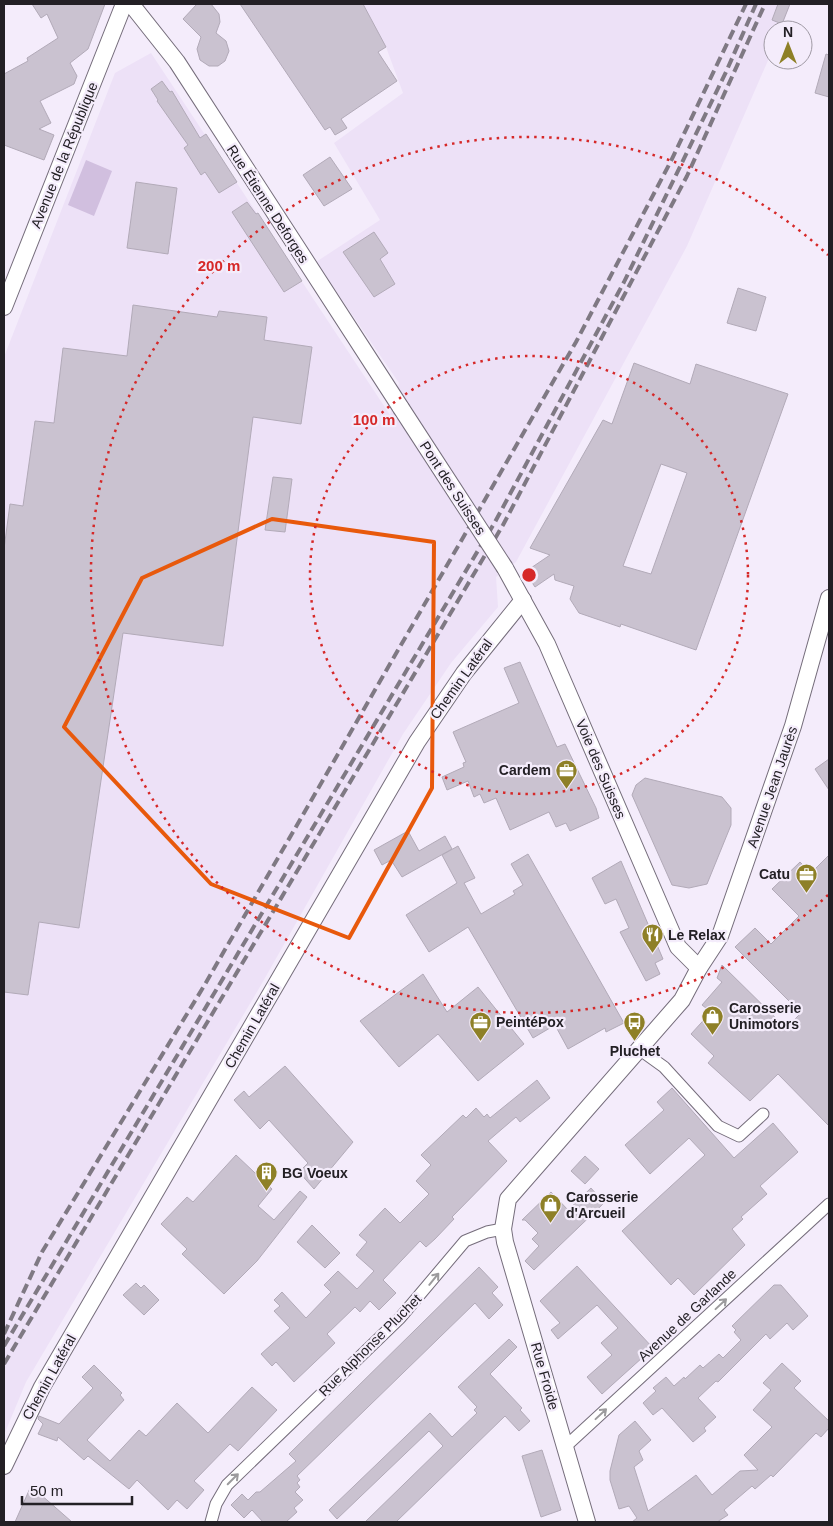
<svg xmlns="http://www.w3.org/2000/svg" width="833" height="1526" viewBox="0 0 833 1526" font-family="Arial,sans-serif">
  <style>
    .built { fill: #ede1f7 }
    .green { fill: #d1bfdf }
    .building { fill: #cac2d0; stroke: #b2aab8; fill-rule: evenodd }
    .lines { fill: none; stroke-linecap: round; stroke-linejoin: round }
    .street-casing { stroke: #756d7b; stroke-width: 13 }
    .secondary-casing { stroke: #756d7b; stroke-width: 18 }
    .street { stroke: #fff; stroke-width: 11 }
    .secondary { stroke: #fff; stroke-width: 16 }
    .rail { stroke: #7f7983; stroke-width: 4; stroke-dasharray: 10 5; stroke-linecap: butt }
    .secondary-bridge-casing { stroke: #756d7b; stroke-width: 18; stroke-linecap: butt }
    .secondary-bridge { stroke: #fff; stroke-width: 16 }
    .oneway { stroke: #9c9b9d }
    .marked { fill: none; stroke: #e8590c; stroke-width: 4; stroke-linejoin: round }
    .ring { fill: none; stroke: #d62828; stroke-width: 2.5; stroke-dasharray: 2.5 5 }
    .labels { text-anchor: middle; stroke-width: 4.5; stroke-linejoin: round; paint-order: stroke }
    .street-label { font-size: 14px; fill: #232025; stroke: #f4ecfb }
    .poi-label { font-size: 14px; font-weight: bold; fill: #232025; stroke: #f4ecfb; text-anchor: start }
    .centre { fill: #d62828; stroke: #f4ecfb; stroke-width: 2.5 }
    .ring-label { font-size: 15px; text-anchor: middle; font-weight: bold; fill: #d62828; stroke: #f4ecfb; stroke-width: 4.5; stroke-linejoin: round; paint-order: stroke }
  </style>
  <rect width="100%" height="100%" fill="#f4ecfb"/>
  <polygon class="built" points="363,4 790,4 781,30 773,30 773,49 687,246 516,562 496,577 498,607 451,663 403,734 261,985 26,1382 4,1435 4,357 115,73 151,53 390,415 399,383 316,262 380,220 334,143 403,93 386,47"/>
  <polygon class="green" points="86,160 112,171 94,216 68,205"/>
  <g class="building">
    <polygon points="32,4 105,4 88,49 70,63 77,76 74,84 40,101 51,123 39,129 54,135 44,160 4,145 4,74 28,61 27,58 58,38 47,14 41,18"/>
    <polygon points="197,4 211,4 219,14 220,22 216,33 226,41 229,51 225,61 218,66 209,66 200,60 197,49 201,37 183,19"/>
    <polygon points="240,4 363,4 386,47 378,52 397,81 341,119 347,128 335,135 330,127 325,130"/>
    <polygon points="778,4 790,4 782,24 772,20"/>
    <polygon points="826,54 829,55 829,97 815,93"/>
    <polygon points="162,81 170,92 172,91 200,138 206,134 237,182 219,193 205,172 201,175 184,148 188,145 157,101 158,100 151,89"/>
    <polygon points="330,157 352,189 324,206 303,175"/>
    <polygon points="136,182 177,188 168,254 127,248"/>
    <polygon points="247,202 256,214 258,213 302,281 284,292 232,212"/>
    <polygon points="374,232 388,253 380,259 395,284 374,297 343,252"/>
    <polygon points="738,288 766,297 756,331 727,323"/>
    <polygon points="133,305 217,317 219,311 267,317 264,340 312,347 301,424 253,417 223,646 123,633 79,928 39,922 28,995 4,992 4,549 10,504 23,506 35,421 54,423 63,348 127,356"/>
    <path d="M634,363L690,384L696,364L788,394L696,650L621,624L620,627L579,613L570,599L574,586L555,580L554,574L535,587L525,572L550,555L530,548L603,420L612,424ZM661,464L687,473L651,574L623,566Z"/>
    <polygon points="273,477 292,479 285,532 265,530"/>
    <polygon points="520,662 557,747 565,744 596,808 599,818 570,831 566,823 556,827 549,812 510,830 496,798 484,803 480,794 474,797 468,781 447,790 442,777 464,767 463,763 466,762 453,732 519,703 504,668"/>
    <polygon points="829,759 829,790 815,769"/>
    <polygon points="645,778 722,797 731,808 731,825 707,884 689,888 672,885 632,795 636,785"/>
    <polygon points="408,831 419,851 445,836 452,849 402,877 391,860 382,865 374,850"/>
    <polygon points="458,846 475,878 464,883 481,914 515,894 513,891 523,885 511,864 528,854 624,1023 606,1032 605,1028 568,1049 555,1025 533,1038 468,927 429,952 406,915 457,883 442,855"/>
    <polygon points="829,855 829,1126 778,1074 750,1101 708,1063 714,1056 691,1034 711,1012 702,1005 722,982 717,978 722,965 786,1028 801,1013 735,947 755,928 771,944 799,916 772,889 800,862 811,873"/>
    <polygon points="621,861 663,959 655,963 660,974 646,981 620,932 629,928 616,899 605,904 592,878"/>
    <polygon points="423,974 447,1012 478,987 524,1044 478,1081 438,1034 399,1067 360,1021"/>
    <polygon points="285,1066 353,1142 314,1189 299,1172 308,1163 269,1120 260,1129 234,1100 244,1091 249,1097"/>
    <polygon points="537,1080 550,1098 520,1122 516,1117 488,1141 507,1161 452,1217 454,1219 435,1239 426,1247 420,1241 383,1280 396,1293 379,1310 370,1301 360,1312 355,1307 327,1334 335,1343 294,1382 276,1362 272,1366 261,1354 290,1328 274,1311 280,1306 274,1300 282,1292 306,1318 331,1292 324,1285 338,1271 357,1289 374,1271 356,1255 367,1242 359,1235 385,1208 400,1223 429,1194 416,1181 431,1165 421,1155 463,1115 466,1118 476,1108 484,1117 487,1114 490,1118"/>
    <polygon points="672,1088 734,1158 773,1123 798,1152 760,1186 767,1194 741,1217 743,1219 732,1229 745,1245 694,1295 678,1278 671,1285 622,1231 705,1155 689,1138 650,1174 625,1145 664,1110 657,1102"/>
    <polygon points="236,1155 272,1189 258,1206 274,1220 300,1191 307,1197 257,1261 224,1294 182,1254 187,1249 161,1224 187,1197 193,1202"/>
    <polygon points="585,1156 599,1169 585,1184 571,1171"/>
    <polygon points="591,1188 604,1203 534,1270 525,1261 539,1246 532,1239 538,1233 525,1220 522,1220 551,1192 568,1210"/>
    <polygon points="312,1225 340,1253 325,1268 297,1242"/>
    <polygon points="577,1266 653,1348 602,1394 587,1377 612,1355 601,1343 618,1328 597,1305 558,1339 551,1330 560,1323 540,1301"/>
    <polygon points="479,1267 498,1287 492,1293 503,1305 489,1319 475,1303 297,1476 300,1480 297,1483 300,1487 295,1492 303,1500 294,1508 297,1512 286,1522 263,1522 252,1510 244,1518 231,1505 242,1494 248,1500 256,1492 260,1492 296,1461 289,1454"/>
    <polygon points="136,1283 141,1288 144,1285 159,1300 144,1315 123,1295"/>
    <polygon points="774,1285 781,1285 808,1316 793,1330 787,1323 770,1339 766,1334 718,1382 716,1381 698,1398 716,1417 704,1428 706,1431 693,1442 662,1408 653,1415 643,1403 656,1391 653,1388 666,1377 674,1386 684,1377 685,1379 700,1365 703,1368 719,1354 723,1358 741,1340 734,1332 736,1330 732,1326"/>
    <polygon points="509,1339 517,1347 490,1374 522,1408 520,1410 530,1421 519,1431 505,1416 396,1522 365,1522 443,1446 429,1431 337,1519 329,1510 430,1413 452,1437 477,1413 474,1410 477,1407 458,1387"/>
    <polygon points="782,1363 801,1381 794,1388 829,1421 829,1428 821,1437 816,1433 773,1477 771,1475 755,1489 752,1486 724,1510 728,1515 717,1522 632,1522 637,1518 629,1506 619,1509 610,1480 610,1471 619,1435 635,1421 651,1440 639,1451 643,1460 634,1467 648,1511 696,1475 712,1495 740,1471 758,1470 744,1455 772,1427 753,1410 771,1390 763,1383"/>
    <polygon points="94,1365 122,1393 120,1395 124,1400 87,1440 110,1461 139,1430 146,1436 177,1403 208,1433 252,1387 277,1410 238,1451 230,1444 194,1481 204,1490 187,1509 177,1500 168,1510 137,1480 129,1489 88,1456 84,1460 58,1437 57,1441 38,1434 43,1424 38,1419 39,1416 59,1424 93,1388 82,1377"/>
    <polygon points="542,1450 561,1510 541,1517 522,1456"/>
    <polygon points="31,1486 72,1522 15,1522"/>
  </g>
  <g class="lines">
    <defs>
      <g id="street">
        <polyline points="639,1049 664,1067 718,1126 739,1136 763,1114"/>
        <polyline points="565,1447 829,1204"/>
        <polyline points="211,1522 216,1504 227,1485 400,1318 465,1241 487,1232 503,1229"/>
      </g>
      <g id="secondary">
        <polyline points="131,4 177,62 401,408"/>
        <polyline points="4,307 124,4"/>
        <polyline points="505,568 547,644 678,947 699,968"/>
        <polyline points="4,1466 42,1387 417,742 464,673 523,600"/>
        <polyline points="587,1522 505,1242 503,1229 508,1199 682,1000 699,968 720,936 793,726 829,598"/>
      </g>
    </defs>
    <use href="#street" class="street-casing"/>
    <use href="#secondary" class="secondary-casing"/>
    <use href="#street" class="street"/>
    <use href="#secondary" class="secondary"/>
    <g class="rail">
      <polyline points="4,1334 42,1252 204,986 576,342 671,161 746,4"/>
      <polyline points="4,1346 495,522 624,282 726,72 756,4"/>
      <polyline points="4,1364 503,525 687,176 765,4"/>
    </g>
    <defs>
      <polyline id="secondary-bridge" points="401,408 505,568"/>
    </defs>
    <use href="#secondary-bridge" class="secondary-bridge-casing"/>
    <use href="#secondary-bridge" class="secondary-bridge"/>
  </g>
  <defs><path id="oneway-shaft" d="M-6 0H5M1.5-3L5.5 0L1.5 3" fill="none" stroke-width="1.6" stroke-linecap="round" stroke-linejoin="round" transform="scale(1.25)"/></defs>
  <g class="oneway">
    <use href="#oneway-shaft" transform="translate(434 1279) rotate(-51)"/>
    <use href="#oneway-shaft" transform="translate(721 1304) rotate(-43)"/>
    <use href="#oneway-shaft" transform="translate(601 1414) rotate(-43)"/>
    <use href="#oneway-shaft" transform="translate(233 1479) rotate(-45)"/>
  </g>
  <path class="marked" d="M272,519L434,542L432,788L349,938L211,884L64,727L142,578Z"/>
  <g class="ring">
    <circle cx="529" cy="575" r="219"/>
    <path d="M828 895A438 438 0 1 1 828 255"/>
  </g>
  <defs>
    <symbol id="office-pin" viewBox="-11 -11 22 30"><path d="M0 17L-7.5 6A9.5 9.5 0 1 1 7.5 6Z" fill="#8e8027" stroke="#f4ecfb"/><path d="M-6-3h4V-5.5h4V-3h4V5H-6ZM-1-4.5V-3h2v-1.5ZM-6 0V1H6V0Z" fill="#fff"/></symbol>
    <symbol id="restaurant-pin" viewBox="-11 -11 22 30"><path d="M0 17L-7.5 6A9.5 9.5 0 1 1 7.5 6Z" fill="#8e8027" stroke="#f4ecfb"/><path d="M-5-6h1v4h1v-4h1v4h1v-4h1v5L-1.5 .5V6h-2V.5L-5-1ZM5-6V6H3V1.5H1.5Q1.5-4 5-6Z" fill="#fff"/></symbol>
    <symbol id="shop-pin" viewBox="-11 -11 22 30"><path d="M0 17L-7.5 6A9.5 9.5 0 1 1 7.5 6Z" fill="#8e8027" stroke="#f4ecfb"/><path d="M-5-2.5h2.3a2.7 3.5 0 0 1 5.4 0H5L5.5 6h-11ZM-1.5-2.5h3a1.5 2.3 0 0 0-3 0Z" fill="#fff"/></symbol>
    <symbol id="bus-pin" viewBox="-11 -11 22 30"><path d="M0 17L-7.5 6A9.5 9.5 0 1 1 7.5 6Z" fill="#8e8027" stroke="#f4ecfb"/><path d="M-5-6H5V4H4V6H2V4H-2V6H-4V4H-5ZM-3.5-4V0h7V-4ZM-3.5 1.2v1.5H-2V1.2ZM2 1.2v1.5H3.5V1.2Z" fill="#fff"/></symbol>
    <symbol id="building-pin" viewBox="-11 -11 22 30"><path d="M0 17L-7.5 6A9.5 9.5 0 1 1 7.5 6Z" fill="#8e8027" stroke="#f4ecfb"/><path d="M-4-6H4V6H1V3H-1V6H-4ZM-2.5-4.3h1.7v1.8h-1.7ZM.8-4.3h1.7v1.8H.8ZM-2.5-1h1.7V.8h-1.7ZM.8-1h1.7V.8H.8Z" fill="#fff"/></symbol>
  </defs>
  <g fill-rule="evenodd">
    <use href="#office-pin" x="554" y="758" width="25" height="34"/>
    <use href="#office-pin" x="794" y="862" width="25" height="34"/>
    <use href="#restaurant-pin" x="640" y="922" width="25" height="34"/>
    <use href="#shop-pin" x="700" y="1004" width="25" height="34"/>
    <use href="#office-pin" x="468" y="1010" width="25" height="34"/>
    <use href="#bus-pin" x="622" y="1010" width="25" height="34"/>
    <use href="#building-pin" x="254" y="1160" width="25" height="34"/>
    <use href="#shop-pin" x="538" y="1192" width="25" height="34"/>
  </g>
  <g class="labels">
    <g class="street-label">
      <text transform="translate(64 155) rotate(-68)" y="5">Avenue de la République</text>
      <text transform="translate(268 204) rotate(57)" y="5">Rue Étienne Deforges</text>
      <text transform="translate(453 488) rotate(57)" y="5">Pont des Suisses</text>
      <text transform="translate(461 679) rotate(-54)" y="5">Chemin Latéral</text>
      <text transform="translate(601 769) rotate(67)" y="5">Voie des Suisses</text>
      <text transform="translate(772 787) rotate(-71)" y="5">Avenue Jean Jaurès</text>
      <text transform="translate(252 1026) rotate(-60)" y="5">Chemin Latéral</text>
      <text transform="translate(687 1315) rotate(-43)" y="5">Avenue de Garlande</text>
      <text transform="translate(370 1345) rotate(-45)" y="5">Rue Alphonse Pluchet</text>
      <text transform="translate(545 1376) rotate(74)" y="5">Rue Froide</text>
      <text transform="translate(49 1377) rotate(-61)" y="5">Chemin Latéral</text>
    </g>
    <g class="poi-label">
      <text x="551" y="775" text-anchor="end">Cardem</text>
      <text x="790" y="879" text-anchor="end">Catu</text>
      <text x="668" y="940">Le Relax</text>
      <text x="729" y="1013">Carosserie<tspan x="729" dy="16">Unimotors</tspan></text>
      <text x="496" y="1027">PeintéPox</text>
      <text x="635" y="1056" text-anchor="middle">Pluchet</text>
      <text x="282" y="1178">BG Voeux</text>
      <text x="566" y="1202">Carosserie<tspan x="566" dy="16">d'Arcueil</tspan></text>
    </g>
  </g>
  <circle cx="529" cy="575" r="8" class="centre"/>
  <g class="ring-label">
    <text x="219" y="271">200 m</text>
    <text x="374" y="425">100 m</text>
  </g>
  <rect width="833" height="1526" fill="none" stroke="#232025" stroke-width="10"/>
  <g transform="translate(788 45)"><circle r="24" fill="#f4ecfb" stroke="#a09aa5"/>
  <path d="M0-4L9 19L0 12L-9 19Z" fill="#8e8027"/>
  <text y="-8" font-size="14" font-weight="bold" text-anchor="middle" fill="#232025">N</text>
  </g>
  <path d="M22 1496v8h110v-8" fill="none" stroke="#232025" stroke-width="2.5"/>
  <text x="30" y="1496" font-size="15" fill="#232025" stroke="#f4ecfb" stroke-width="4" paint-order="stroke">50 m</text>
</svg>
